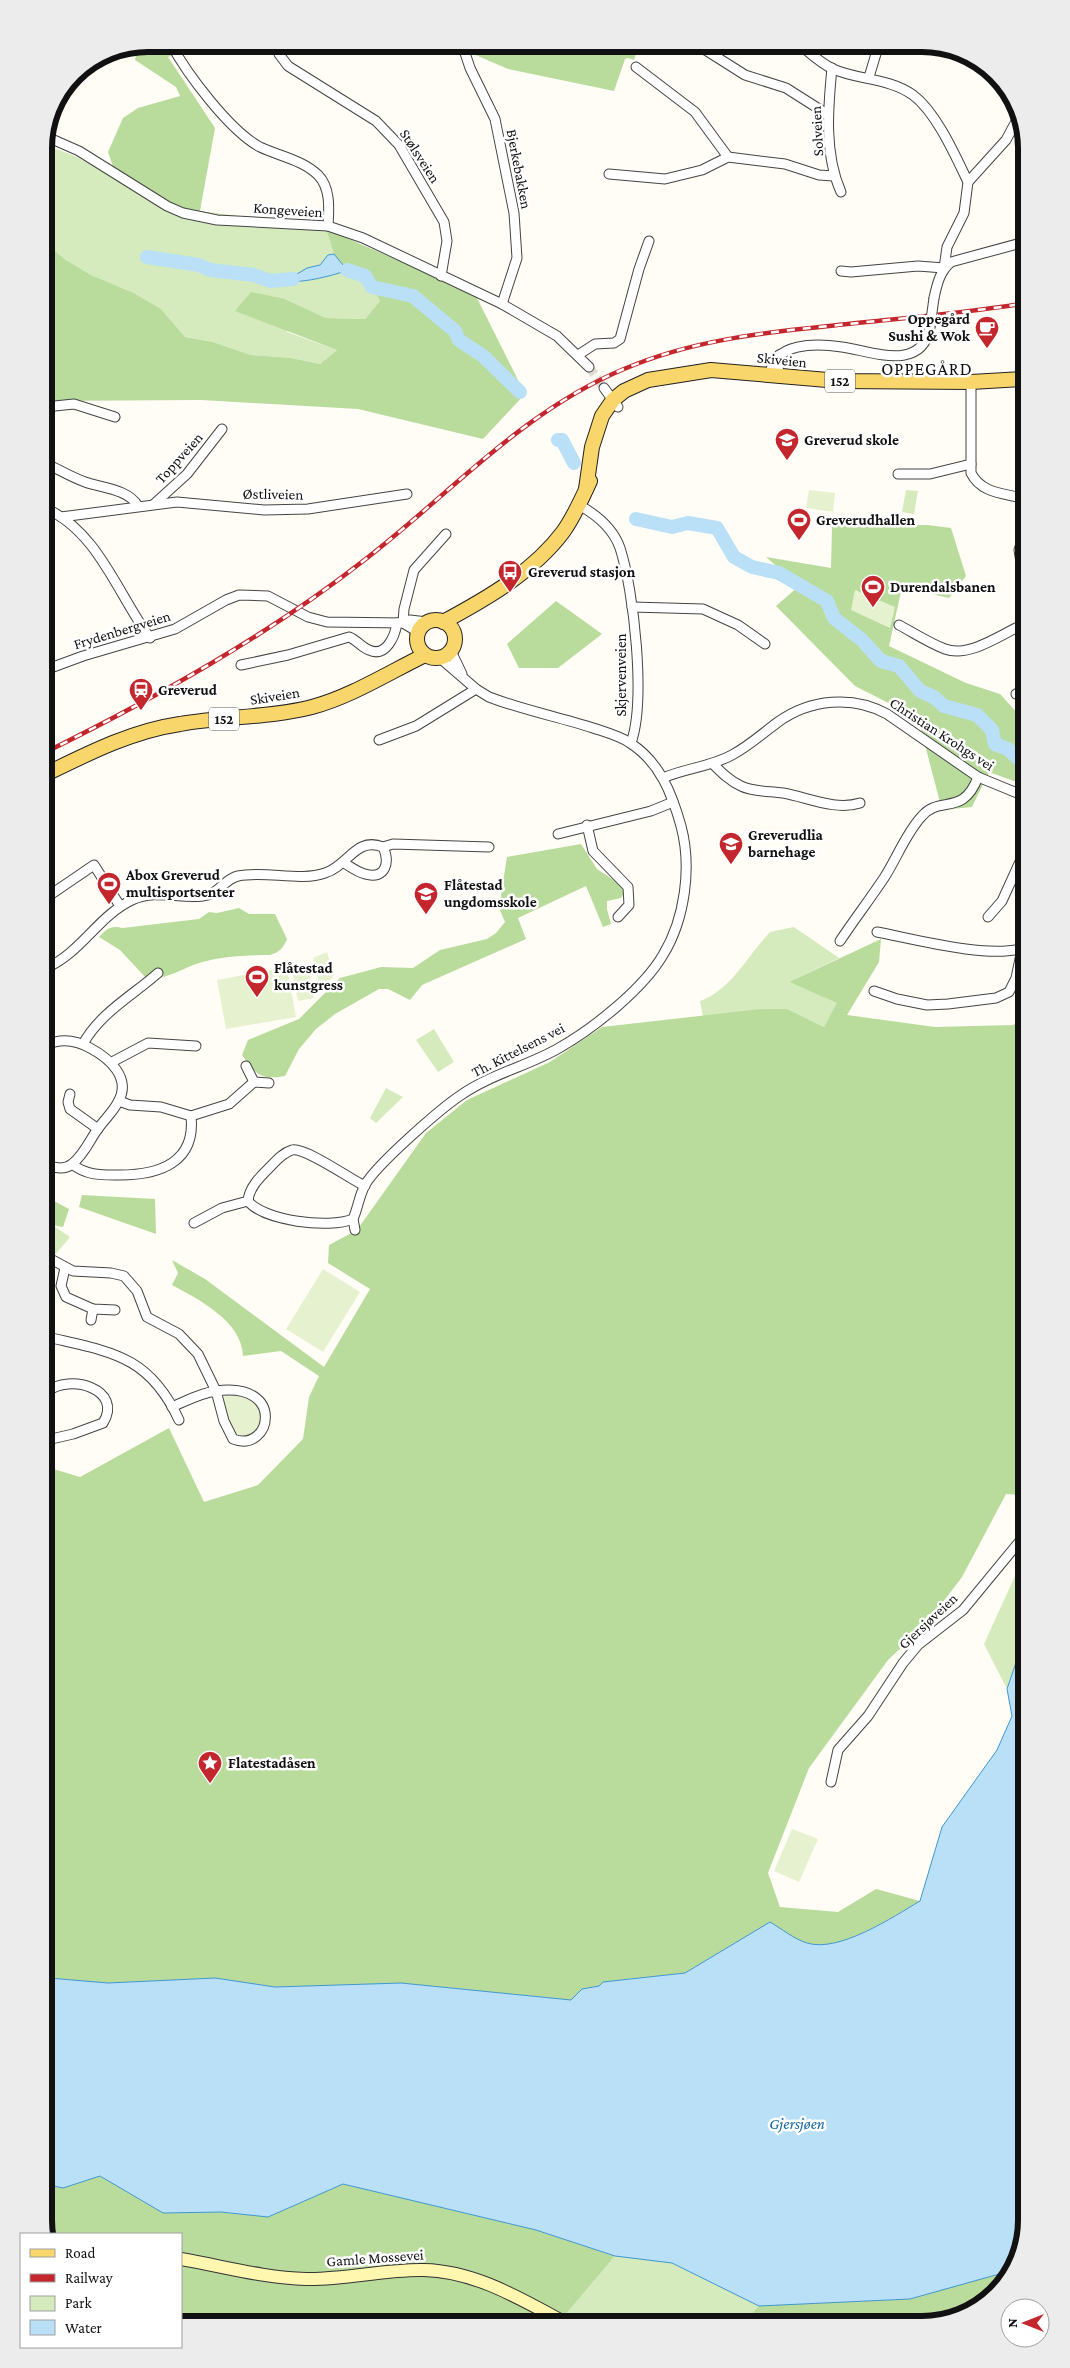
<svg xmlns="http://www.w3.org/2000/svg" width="1070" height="2368" viewBox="0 0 1070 2368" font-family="'Crimson Pro',serif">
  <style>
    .green { fill: #d5ebbd }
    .forest { fill: #b9dc9c }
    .pitch { fill: #e6f2cf }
    .water { fill: #b9e0f7; stroke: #3f96cf }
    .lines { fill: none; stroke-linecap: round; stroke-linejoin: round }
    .river { stroke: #b9e0f7; stroke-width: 14 }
    .minor-tunnel { stroke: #dbdad3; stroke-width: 9; stroke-dasharray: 9 4.5; stroke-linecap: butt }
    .minor-casing { stroke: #444; stroke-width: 11 }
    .secondary-casing { stroke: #333; stroke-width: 14 }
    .primary-casing { stroke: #222; stroke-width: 16 }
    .minor { stroke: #fff; stroke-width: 9 }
    .secondary { stroke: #fff6b0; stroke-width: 12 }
    .primary { stroke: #f9d66b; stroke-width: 14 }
    .rail-casing { stroke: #c4262e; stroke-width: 4.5 }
    .rail { stroke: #fff; stroke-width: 2.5; stroke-dasharray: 8; stroke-linecap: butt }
    .minor-bridge-casing { stroke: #444; stroke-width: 11; stroke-linecap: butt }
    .minor-bridge { stroke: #fff; stroke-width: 9 }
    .labels { text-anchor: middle; stroke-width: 5; stroke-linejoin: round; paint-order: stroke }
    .shield { fill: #fff; stroke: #585858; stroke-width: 1 }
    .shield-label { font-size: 14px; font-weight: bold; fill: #111 }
    .street-label { font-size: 15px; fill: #111; stroke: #fff }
    .poi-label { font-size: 15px; font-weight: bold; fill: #111; stroke: #fff; text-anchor: start }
    .water-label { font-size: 16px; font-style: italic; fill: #1768a6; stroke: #fff }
    .quarter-label { font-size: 18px; letter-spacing: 1px; fill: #111; stroke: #fff }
    .rim { fill: none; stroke: #111; stroke-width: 6 }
  </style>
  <rect width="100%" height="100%" fill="#fffdf5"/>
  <g class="green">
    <polygon points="44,144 77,157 187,218 200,211 280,221 310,221 326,229 334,254 347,270 368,282 380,301 365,319 326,318 285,299 287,332 337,350 320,364 291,358 251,355 213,342 185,337 161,309 134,293 91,275 66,260 44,242"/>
    <polygon points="906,490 918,491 914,514 902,512"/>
    <path d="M794,927L839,958L789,982L838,1003L824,1027L786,1009L703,1016L700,1001C731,990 748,955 770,932Z"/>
    <polygon points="434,1029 454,1062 438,1072 416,1040"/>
    <polygon points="386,1088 403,1097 376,1123 370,1118"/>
    <polygon points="49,1223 70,1237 54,1256 47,1254"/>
    <polygon points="1024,1556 1025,1636 1007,1689 984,1644"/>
    <polygon points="615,2256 672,2263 759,2306 755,2320 560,2321"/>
  </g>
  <g class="forest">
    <polygon points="149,44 202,44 168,57 215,128 200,211 187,218 117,178 108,152 123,118 138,108 180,96 176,87 135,60 138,46"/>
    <polygon points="466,44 639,44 634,60 628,58 625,59 614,91 508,69 471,53"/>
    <polygon points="326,229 475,294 525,394 483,439 358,409 201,400 45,401 44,242 66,260 91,275 134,293 161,309 185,337 213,342 251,355 291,358 320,364 337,350 235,311 251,292 285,299 326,318 365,319 380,301 368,282 347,270 334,254"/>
    <polygon points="928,525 951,528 966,576 949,598 902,587 889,646 966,683 1000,694 1022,718 1022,784 989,772 972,807 942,810 918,718 855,686 776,606 799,586 766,557 831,568 832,526"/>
    <polygon points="556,601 602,634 558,668 519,668 507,644"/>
    <path d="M581,844L597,869L620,884L624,893L621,898L607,901V909L611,924L603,927L586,886L518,918L526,939L422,985L410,1000L388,989H379L335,1014L316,1029L299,1049L285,1076C261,1080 256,1075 242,1055L248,1040L299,1019L340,978L381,967L413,968L440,950L487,939L496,933L505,922L499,908L507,857Z"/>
    <path d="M239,908L249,914H275L287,939C283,949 279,952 270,955C246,955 221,956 199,963C180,969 168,980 146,978L120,950L99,937C107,928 111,925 123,928L190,920L199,919L209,912L217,913Z"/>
    <path d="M881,939L879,962L847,1015L935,1027L1013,1025L1023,1019L1024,1495L1006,1494L962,1577L927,1623L888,1660L809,1768L768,1873L780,1907L838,1912L876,1889L920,1901C892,1917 839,1953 807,1943C794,1939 782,1929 770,1922L685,1973L603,1982L599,1986L582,1989L571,2000L401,1983L275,1987L215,1978L108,1983L49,1978L47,1467L80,1477L169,1428L204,1502L258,1485L303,1439L309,1397L319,1376L281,1351L243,1356C242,1321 198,1299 172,1285L178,1273L172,1260L205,1279L324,1367L370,1289L328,1263L329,1245L357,1230L426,1133L467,1100L550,1062L602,1027L761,1009H787L824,1027L837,1003L789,982Z"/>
    <polygon points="47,1193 52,1200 69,1209 63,1227 47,1224"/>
    <polygon points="82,1195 155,1199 156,1234 79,1207"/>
    <polygon points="100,2176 163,2213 221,2212 268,2217 343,2184 536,2230 615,2256 560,2321 181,2324 181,2234 49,2234 49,2185 63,2188"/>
    <polygon points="1007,2270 1010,2271 1008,2278 955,2319 746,2320 759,2306 910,2299"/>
  </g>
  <g class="pitch">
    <polygon points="809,490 835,493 833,512 806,508"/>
    <polygon points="855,590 895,607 890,628 851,610"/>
    <polygon points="327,952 334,975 327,985 320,987 313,958"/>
    <polygon points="287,967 296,1017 226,1029 217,980"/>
    <polygon points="308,967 314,998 298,1001 292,971"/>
    <polygon points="323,1269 360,1292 323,1352 286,1329"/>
    <polygon points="229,1390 252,1396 267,1417 254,1437 233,1439 220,1404"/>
    <polygon points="792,1829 818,1839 799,1882 774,1871"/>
  </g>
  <g class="water">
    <path d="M334,254L347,270C337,275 302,283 293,281L292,277L307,268L320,265L328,255Z"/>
    <path d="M1025,1636L1026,2219L1010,2271L910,2299L759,2306L672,2263L615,2256L536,2230L343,2184L268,2217L221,2212L163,2213L100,2176L63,2188L49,2185V1978L108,1983L215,1978L275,1987L401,1983L571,2000L582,1989L599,1986L603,1982L685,1973L770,1922C782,1929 794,1939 807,1943C839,1953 893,1917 920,1901L942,1827L997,1750L1012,1716L1007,1689Z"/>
  </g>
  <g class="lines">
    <g class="river">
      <polyline points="147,257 199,265 210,270 254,275 270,281 293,279"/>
      <polyline points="347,270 365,276 372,287 413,296 455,331 459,340 483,356 520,392"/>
      <polyline points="558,440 562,440 574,463"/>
      <polyline points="636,519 672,527 688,523 717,528 734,557 752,567 779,573 827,601 834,618 862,640 881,661 899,666 920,691 934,697 944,706 977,715 992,730 995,744 1008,749 1022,762"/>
    </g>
    <polyline class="minor-tunnel" points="589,367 604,388"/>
    <defs>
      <g id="minor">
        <path d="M171,44C187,74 230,131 260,147C279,156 303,160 318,175C331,188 329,210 328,226"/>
        <polyline points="276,44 279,54 288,66 376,121 399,145 444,222 447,241 441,276"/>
        <polyline points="462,44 470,68 495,119 514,213 517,258 502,304"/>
        <polyline points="696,44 745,75 786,88 827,114"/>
        <path d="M799,44C809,52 820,63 833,69C858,80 889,78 913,95C936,112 955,155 968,182"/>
        <polyline points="636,67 695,112 728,157"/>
        <path d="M832,68C828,108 824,154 841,192"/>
        <polyline points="869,77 879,44"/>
        <polyline points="45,136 79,151 167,206 183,213 217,220 328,226 363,238 502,304 557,336 589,367"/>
        <polyline points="609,174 665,179 702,170 728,157 785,164 819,175 834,176"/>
        <polyline points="944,268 947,247 964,213 968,182 1006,140 1020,114"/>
        <polyline points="841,271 851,272 918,266 944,268"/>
        <path d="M934,298C937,284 940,271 951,262L1021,243"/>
        <polyline points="578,355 595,344 614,343 620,339 639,269 649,241"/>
        <path d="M770,375C773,342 816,343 842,347C871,351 922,373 930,327"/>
        <polyline points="778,376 779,355"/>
        <path d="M971,382V473C981,493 1002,493 1022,498"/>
        <polyline points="604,388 618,407"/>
        <polyline points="45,407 74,404 115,417"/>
        <path d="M45,463C58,469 71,477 85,482C102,488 128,489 138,506"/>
        <polyline points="898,474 930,474 971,464"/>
        <polyline points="154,504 187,474 222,429"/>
        <path d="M579,505C597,515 613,528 620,548C634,591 646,701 631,743"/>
        <path d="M45,508C98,531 118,595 150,638"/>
        <polyline points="61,517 177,502 264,510 308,509 407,494"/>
        <polyline points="1022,541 1019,550 1022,569"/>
        <polyline points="632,607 703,609 738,625 765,644"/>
        <polyline points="403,623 404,609 414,570 446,534"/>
        <polyline points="403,623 418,632"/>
        <path d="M899,625C914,633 929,643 945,649C969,658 1000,635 1022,625"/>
        <polyline points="451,651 462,674"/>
        <path d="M241,665L288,655L349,637C357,640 361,647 369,650C386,658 395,636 397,623"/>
        <polyline points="45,670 83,656 175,629 226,600 239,595 268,596 308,617 327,622 403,623 410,620 427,622"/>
        <polyline points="1016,694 1022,691"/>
        <polyline points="379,740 416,726 476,689"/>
        <path d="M713,764C722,773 730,781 741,786C753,792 769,791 783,793C807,797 835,811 860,803"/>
        <path d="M663,778C686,768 710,767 732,755C749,746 763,733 778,722C810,699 853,695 887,714L978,777L1022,795"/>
        <polyline points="587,825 593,851 628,887 629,905 618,917"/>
        <polyline points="558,834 651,811 673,802"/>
        <polyline points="383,847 393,844 489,847"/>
        <polyline points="50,895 94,865 120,906"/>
        <polyline points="988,917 1002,901 1023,855"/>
        <path d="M877,932C914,939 988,959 1023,948"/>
        <path d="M840,941C854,920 870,899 884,878C897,858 906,833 922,816C940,795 963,817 978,777"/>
        <path d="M46,968C81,953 98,916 132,900C156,889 178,899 203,896C218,895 224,879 238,876C265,870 300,882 325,873C348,866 356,836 383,847C390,862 386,880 365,874C357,872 351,867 344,863"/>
        <polyline points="874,991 897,999 927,1005 948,1004 996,998 1009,992 1016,978 1022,949"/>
        <path d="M83,1044C100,1013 132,996 158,973"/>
        <path d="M46,1045C61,1038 76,1040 90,1048C109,1058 132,1078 118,1102C113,1112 104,1120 97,1130C90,1140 83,1156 72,1164C65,1170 55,1168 47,1165"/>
        <polyline points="112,1062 148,1043 196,1046"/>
        <polyline points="246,1066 254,1082"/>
        <polyline points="254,1082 269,1083"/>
        <polyline points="70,1094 68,1102 70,1109 98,1129"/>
        <polyline points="119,1101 130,1105 161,1107 191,1116 229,1104 254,1082"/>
        <path d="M72,1164C87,1176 102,1175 120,1175C160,1175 196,1162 191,1116"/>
        <path d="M365,1186C350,1179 305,1147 292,1150C282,1153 275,1162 268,1169C259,1178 249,1188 248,1201C264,1221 329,1229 353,1219C358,1208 359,1196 365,1185C376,1165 440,1109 461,1095C491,1074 528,1066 559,1048C594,1028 643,989 663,955C685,919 692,867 681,826C672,794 660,762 630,743C620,736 605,732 593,728C559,717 523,710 489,697L476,689L440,658"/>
        <polyline points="353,1219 355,1230"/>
        <polyline points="194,1223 222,1208 248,1201"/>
        <path d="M47,1257L73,1271L111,1273L124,1276L137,1291L147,1317L179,1334L198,1354L216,1391L224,1421L233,1439C271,1454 287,1381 216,1391C200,1393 186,1401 172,1407"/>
        <polyline points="65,1268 61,1286 66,1297 93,1309 115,1310"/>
        <polyline points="91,1320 93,1309"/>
        <path d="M47,1337C111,1352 149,1355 179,1420"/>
        <path d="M47,1392C69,1373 124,1389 103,1423L73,1434L47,1440"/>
        <polyline points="831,1782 838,1750 868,1716 903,1663 918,1645 963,1610 1024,1536"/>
      </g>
      <path id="secondary" d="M181,2259C222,2266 264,2278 306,2279C345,2280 385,2269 424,2270C474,2271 519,2298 562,2321"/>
      <g id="primary">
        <polyline points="586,489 592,447 602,416 613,400 624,391 648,380 711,370 839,381 971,382 1021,379"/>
        <circle cx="436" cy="639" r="19"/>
        <path d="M443,622C486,599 533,572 563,532C574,517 582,498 590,481"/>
        <path d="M46,774C89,753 132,731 180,724C224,716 269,718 312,707C352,696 388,673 425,655"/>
      </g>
    </defs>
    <use href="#minor" class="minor-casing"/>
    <use href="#secondary" class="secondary-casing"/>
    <use href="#primary" class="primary-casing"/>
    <use href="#minor" class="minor"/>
    <use href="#secondary" class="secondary"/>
    <use href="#primary" class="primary"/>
    <defs>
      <path id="rail" d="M46,752C157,697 269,635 367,558C452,492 523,411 624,369C690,341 759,333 829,326C893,319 957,314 1021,304"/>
    </defs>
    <use href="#rail" class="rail-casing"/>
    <use href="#rail" class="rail"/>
    <defs>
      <polyline id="minor-bridge" points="930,327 934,298"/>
    </defs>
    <use href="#minor-bridge" class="minor-bridge-casing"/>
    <use href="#minor-bridge" class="minor-bridge"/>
  </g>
  <defs>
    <symbol id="cafe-pin" viewBox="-11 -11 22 30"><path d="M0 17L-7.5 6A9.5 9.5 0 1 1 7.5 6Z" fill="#c4262e" stroke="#fff"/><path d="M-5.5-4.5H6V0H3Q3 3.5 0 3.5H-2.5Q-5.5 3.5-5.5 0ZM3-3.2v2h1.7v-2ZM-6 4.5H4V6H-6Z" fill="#fff"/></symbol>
    <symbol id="school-pin" viewBox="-11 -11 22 30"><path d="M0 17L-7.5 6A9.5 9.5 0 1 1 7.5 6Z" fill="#c4262e" stroke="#fff"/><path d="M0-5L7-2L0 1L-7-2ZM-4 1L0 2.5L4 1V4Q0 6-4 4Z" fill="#fff"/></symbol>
    <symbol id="stadium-pin" viewBox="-11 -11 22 30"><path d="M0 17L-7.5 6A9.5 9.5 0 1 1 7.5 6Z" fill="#c4262e" stroke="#fff"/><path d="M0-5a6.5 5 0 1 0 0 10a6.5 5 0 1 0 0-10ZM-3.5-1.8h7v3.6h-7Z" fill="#fff"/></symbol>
    <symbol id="bus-pin" viewBox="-11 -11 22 30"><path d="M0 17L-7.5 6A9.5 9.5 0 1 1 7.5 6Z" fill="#c4262e" stroke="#fff"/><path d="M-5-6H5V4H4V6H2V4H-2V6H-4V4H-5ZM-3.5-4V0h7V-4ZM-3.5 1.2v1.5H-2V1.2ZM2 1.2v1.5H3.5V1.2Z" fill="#fff"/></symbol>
    <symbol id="station-pin" viewBox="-11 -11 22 30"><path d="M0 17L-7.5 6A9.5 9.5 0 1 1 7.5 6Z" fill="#c4262e" stroke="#fff"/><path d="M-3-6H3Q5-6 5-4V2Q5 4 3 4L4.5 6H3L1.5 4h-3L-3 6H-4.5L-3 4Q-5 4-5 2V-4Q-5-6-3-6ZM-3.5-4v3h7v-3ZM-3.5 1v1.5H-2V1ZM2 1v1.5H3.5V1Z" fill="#fff"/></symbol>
    <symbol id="sight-pin" viewBox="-11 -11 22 30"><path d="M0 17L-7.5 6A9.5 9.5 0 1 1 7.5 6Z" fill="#c4262e" stroke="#fff"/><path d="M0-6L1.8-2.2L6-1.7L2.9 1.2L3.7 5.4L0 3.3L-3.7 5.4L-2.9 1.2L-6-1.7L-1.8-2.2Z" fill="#fff"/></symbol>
  </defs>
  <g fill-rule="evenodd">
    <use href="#cafe-pin" x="973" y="314" width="28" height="38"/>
    <use href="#school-pin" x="773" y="426" width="28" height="38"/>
    <use href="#stadium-pin" x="785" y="506" width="28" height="38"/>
    <use href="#bus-pin" x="496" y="558" width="28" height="38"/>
    <use href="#stadium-pin" x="859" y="573" width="28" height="38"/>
    <use href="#station-pin" x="127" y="676" width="28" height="38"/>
    <use href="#school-pin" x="717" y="830" width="28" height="38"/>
    <use href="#stadium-pin" x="95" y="870" width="28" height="38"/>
    <use href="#school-pin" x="412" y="880" width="28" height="38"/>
    <use href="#stadium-pin" x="243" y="963" width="28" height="38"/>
    <use href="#sight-pin" x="196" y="1749" width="28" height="38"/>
  </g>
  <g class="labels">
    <g class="shield">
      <rect x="825" y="369.5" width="30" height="23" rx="4"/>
      <rect x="209" y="707.5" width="30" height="23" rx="4"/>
    </g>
    <g class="shield-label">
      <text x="840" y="386">152</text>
      <text x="224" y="724">152</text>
    </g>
    <g class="street-label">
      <text transform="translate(817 131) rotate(-93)" y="5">Solveien</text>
      <text transform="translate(420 156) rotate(57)" y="5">Stølsveien</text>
      <text transform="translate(519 169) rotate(79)" y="5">Bjerkebakken</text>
      <text transform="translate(288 210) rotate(4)" y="5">Kongeveien</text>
      <text transform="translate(782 360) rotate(6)" y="5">Skiveien</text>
      <text transform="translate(179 458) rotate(-48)" y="5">Toppveien</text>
      <text transform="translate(273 494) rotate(1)" y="5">Østliveien</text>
      <text transform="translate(122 630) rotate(-17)" y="5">Frydenbergveien</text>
      <text transform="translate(621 675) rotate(-90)" y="5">Skjervenveien</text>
      <text transform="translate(275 696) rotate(-9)" y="5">Skiveien</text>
      <text transform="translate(942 734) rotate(33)" y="5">Christian Krohgs vei</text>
      <text transform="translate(518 1050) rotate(-27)" y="5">Th. Kittelsens vei</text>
      <text transform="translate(928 1621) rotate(-43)" y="5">Gjersjøveien</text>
      <text transform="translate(375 2258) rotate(-4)" y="5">Gamle Mossevei</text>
    </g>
    <g class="poi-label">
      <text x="970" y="324" text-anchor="end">Oppegård<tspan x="970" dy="17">Sushi &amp; Wok</tspan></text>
      <text x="804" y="445">Greverud skole</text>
      <text x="816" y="525">Greverudhallen</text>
      <text x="528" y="577">Greverud stasjon</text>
      <text x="890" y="592">Durendalsbanen</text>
      <text x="158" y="695">Greverud</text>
      <text x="748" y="840">Greverudlia<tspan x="748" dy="17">barnehage</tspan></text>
      <text x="126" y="880">Abox Greverud<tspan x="126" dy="17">multisportsenter</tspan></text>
      <text x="444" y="890">Flåtestad<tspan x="444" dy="17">ungdomsskole</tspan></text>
      <text x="274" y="973">Flåtestad<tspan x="274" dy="17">kunstgress</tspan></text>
      <text x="228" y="1768">Flatestadåsen</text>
    </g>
    <g class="water-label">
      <text x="797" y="2129">Gjersjøen</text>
    </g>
    <g class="quarter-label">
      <text x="927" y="375">OPPEGÅRD</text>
    </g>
  </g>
  <path d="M0 0H1070V2368H0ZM148 52H922A96 96 0 0 1 1018 148V2220A96 96 0 0 1 922 2316H148A96 96 0 0 1 52 2220V148A96 96 0 0 1 148 52Z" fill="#ececec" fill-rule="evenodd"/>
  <path class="rim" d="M148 52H922A96 96 0 0 1 1018 148V2220A96 96 0 0 1 922 2316H148A96 96 0 0 1 52 2220V148A96 96 0 0 1 148 52Z"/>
  <rect x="20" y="2233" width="162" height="115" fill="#ffffff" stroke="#a0a0a0"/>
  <rect x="30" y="2249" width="25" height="8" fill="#f9d66b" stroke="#a0a0a0"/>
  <text x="65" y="2258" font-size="15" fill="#111111">Road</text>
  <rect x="30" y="2274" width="25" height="8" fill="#c4262e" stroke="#a0a0a0"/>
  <text x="65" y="2283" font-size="15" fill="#111111">Railway</text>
  <rect x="30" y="2296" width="25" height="15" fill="#d5ebbd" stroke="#a0a0a0"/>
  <text x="65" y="2308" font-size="15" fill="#111111">Park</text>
  <rect x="30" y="2320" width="25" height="15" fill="#b9e0f7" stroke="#a0a0a0"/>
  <text x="65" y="2333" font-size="15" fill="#111111">Water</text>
  <g transform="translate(1025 2323) rotate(270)"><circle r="24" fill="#ffffff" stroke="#a0a0a0"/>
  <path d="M0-4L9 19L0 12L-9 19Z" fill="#c4262e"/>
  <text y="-8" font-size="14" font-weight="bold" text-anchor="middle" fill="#111111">N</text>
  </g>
</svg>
